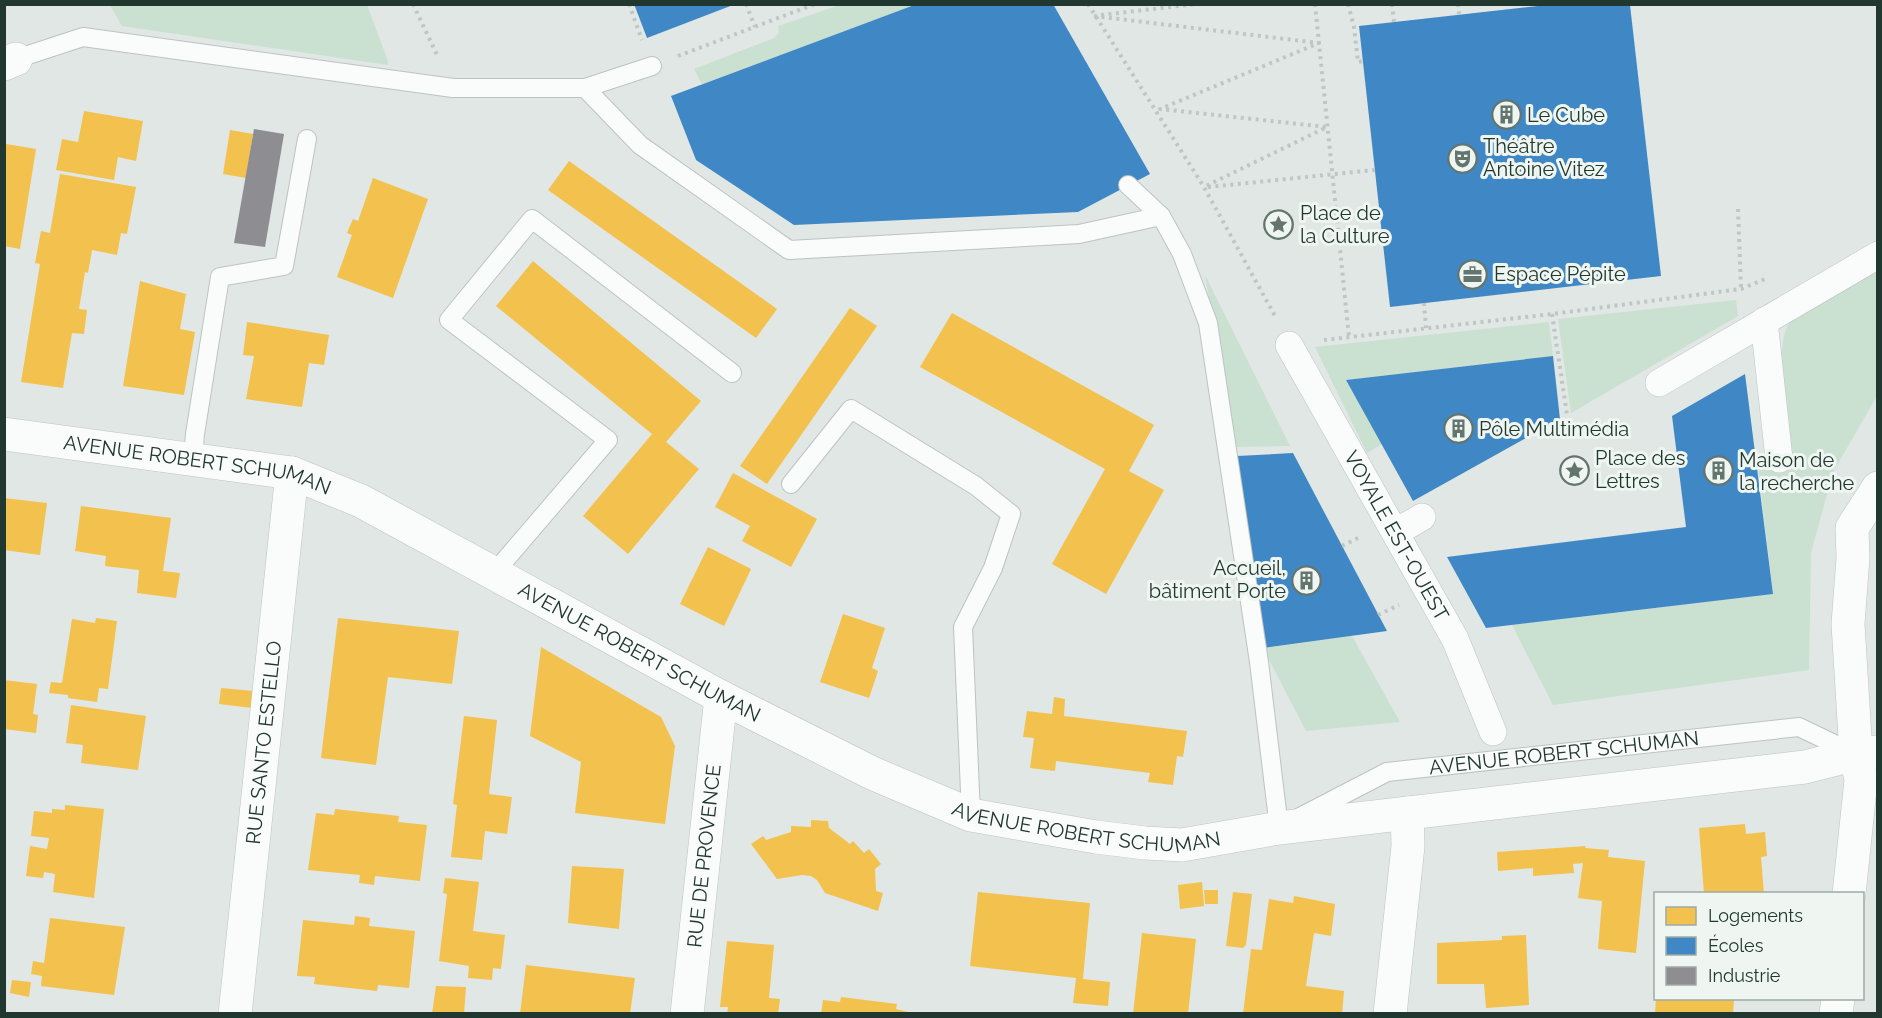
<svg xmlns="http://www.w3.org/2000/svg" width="1882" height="1018" viewBox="0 0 1882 1018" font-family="Raleway,sans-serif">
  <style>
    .green { fill: #cae0d0 }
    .homes { fill: #f2c14e }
    .schools { fill: #3f88c5 }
    .industry { fill: #8d8d92 }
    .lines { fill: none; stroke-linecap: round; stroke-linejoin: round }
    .service-casing { stroke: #bec3c1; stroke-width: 20 }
    .pedestrian-casing { stroke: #bec3c1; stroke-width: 28 }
    .minor-casing { stroke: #bec3c1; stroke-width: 34 }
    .tertiary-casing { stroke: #bec3c1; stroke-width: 34 }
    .path { stroke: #bfc7c5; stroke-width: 4; stroke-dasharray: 3 4.5; stroke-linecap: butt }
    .service { stroke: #fafbfb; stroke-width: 18 }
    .pedestrian { stroke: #fafbfb; stroke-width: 27 }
    .minor { stroke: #fafbfb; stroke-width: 33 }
    .tertiary { stroke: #fafbfb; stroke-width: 33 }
    .labels { text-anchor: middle; stroke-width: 6; stroke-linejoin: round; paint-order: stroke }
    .poi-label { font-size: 20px; fill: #213831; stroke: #eff6f2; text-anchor: start }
    .street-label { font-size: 20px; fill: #213831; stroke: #eff6f2 }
  </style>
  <rect width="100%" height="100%" fill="#e1e7e4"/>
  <g class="green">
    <polygon points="110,5 367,5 388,61 388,65 122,26"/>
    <polygon points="840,5 917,5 702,84 694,69 774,38 779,33 778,26"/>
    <polygon points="1877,269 1877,396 1833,472 1811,553 1809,670 1553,705 1512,625 1773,594 1758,468 1793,463 1781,353 1785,332 1792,316"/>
    <polygon points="1205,275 1290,446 1236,447"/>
    <polygon points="1736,300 1738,316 1571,413 1558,319"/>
    <polygon points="1549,322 1553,356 1347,380 1382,444 1367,453 1315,347"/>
    <polygon points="1352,636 1400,722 1306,731 1263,648"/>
  </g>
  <g class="homes">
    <polygon points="84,111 143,121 136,161 118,157 114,180 56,170 62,139 78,142"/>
    <polygon points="230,130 253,134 246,178 223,174"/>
    <polygon points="6,144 36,149 20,249 4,246"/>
    <polygon points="569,161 777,309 756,338 548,190"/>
    <polygon points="60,174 136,187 127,234 121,233 117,255 92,250 88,273 85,272 79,309 87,310 84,334 72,333 63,388 21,382 40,264 35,263 41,231 50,233"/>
    <polygon points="373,178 428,199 393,298 337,277 352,235 347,233 353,219 358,221"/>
    <polygon points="533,261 701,401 666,442 699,469 628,554 583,516 652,434 496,306"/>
    <polygon points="140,281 186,294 180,329 195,332 184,395 123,386"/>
    <polygon points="850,308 877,326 767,484 740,466"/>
    <polygon points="952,313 1154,425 1129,471 1164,490 1106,594 1052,564 1105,469 920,367"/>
    <polygon points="247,322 329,335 324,365 309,363 302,407 246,399 254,356 243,355"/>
    <polygon points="733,473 817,519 791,567 742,541 750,526 715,507"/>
    <polygon points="4,498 47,503 40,555 4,550"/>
    <polygon points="81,506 171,518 163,571 180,573 176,598 137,593 139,570 105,566 106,556 75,551"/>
    <polygon points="708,547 751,569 724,626 680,604"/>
    <polygon points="843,614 885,628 872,668 878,671 869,698 820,682"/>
    <polygon points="96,618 117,621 108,689 99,688 97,702 68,698 68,695 49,693 51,682 62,683 72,619 95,623"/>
    <polygon points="338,618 459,631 452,684 388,677 376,765 321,758"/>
    <polygon points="541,647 661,717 675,746 665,824 575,813 581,762 530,736"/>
    <polygon points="4,680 37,684 33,714 38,715 36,733 4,729"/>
    <polygon points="221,688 254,691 252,708 219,704"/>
    <polygon points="1054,697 1065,699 1064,716 1187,731 1183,757 1177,756 1173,785 1148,782 1150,773 1056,761 1055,771 1030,768 1034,738 1023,737 1027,711 1052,714"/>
    <polygon points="71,705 146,716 138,770 81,763 83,745 66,743"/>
    <polygon points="464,716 497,720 489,794 512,797 507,834 485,831 482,860 451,857 457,805 453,804"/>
    <polygon points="65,805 104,809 94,898 53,892 55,874 44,872 43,878 26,876 30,846 47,849 49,838 31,836 34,811 52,813 52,809 65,810"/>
    <polygon points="335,809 399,816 398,822 427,825 420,881 375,876 374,885 359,883 360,875 308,870 316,813 334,815"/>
    <polygon points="811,820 828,821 829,828 850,844 853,841 864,853 869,849 881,864 875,869 876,891 883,893 878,911 825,893 817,880 811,876 802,875 777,879 751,844 763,836 766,840 791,832 791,826 811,827"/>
    <polygon points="1745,824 1746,834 1765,832 1767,856 1761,857 1764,894 1704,894 1699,828"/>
    <polygon points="1586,846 1585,848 1609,850 1608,857 1645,861 1636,953 1598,949 1602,901 1578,898 1583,863 1573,864 1574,873 1533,876 1533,868 1498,871 1497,852"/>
    <polygon points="572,866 624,869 619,929 568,923"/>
    <polygon points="445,878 479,882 473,931 505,935 501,969 493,968 492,980 468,978 469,966 439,961 447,894 443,893"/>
    <polygon points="1202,882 1204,906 1180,909 1178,885"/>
    <polygon points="1204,890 1218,890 1218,904 1205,904"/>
    <polygon points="978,892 1090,903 1083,979 1110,982 1108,1006 1073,1003 1076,978 970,966"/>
    <polygon points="1233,892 1252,894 1246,945 1243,948 1226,946"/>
    <polygon points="1294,896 1335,904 1331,936 1314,933 1306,986 1344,991 1342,1014 1243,1014 1251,949 1262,950 1269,899 1293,903"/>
    <polygon points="355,916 370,918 369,926 415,931 409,988 378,985 377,991 314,984 315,977 297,976 303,920 354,925"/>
    <polygon points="50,918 125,927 114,995 41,986 42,976 31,974 33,961 44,963"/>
    <polygon points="1142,933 1196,939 1188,1014 1133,1014"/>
    <polygon points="1526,935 1529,1005 1486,1008 1484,984 1437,984 1437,943 1502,940 1502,936"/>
    <polygon points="727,941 774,945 769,998 780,999 778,1014 727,1014 728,1007 720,1007"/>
    <polygon points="526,965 635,978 630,1014 520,1014"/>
    <polygon points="12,980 31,982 29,997 10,993"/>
    <polygon points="436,986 466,987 464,1014 432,1014"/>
    <polygon points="841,997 897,1004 896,1009 916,1014 821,1014 823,1000 840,1002"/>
    <polygon points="1656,998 1734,998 1733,1014 1655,1014"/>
  </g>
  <g class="schools">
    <polygon points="634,4 733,4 733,5 647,38"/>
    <polygon points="917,4 1053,4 1150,174 1078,212 794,225 696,160 671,96"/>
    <polygon points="1547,5 1630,5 1661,276 1390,307 1359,26"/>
    <polygon points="1553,356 1560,419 1413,501 1346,380"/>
    <polygon points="1745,374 1773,594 1486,628 1447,557 1686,527 1672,416"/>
    <polygon points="1293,453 1387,631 1263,648 1237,456"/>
  </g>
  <polygon class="industry" points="254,129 284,134 265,247 234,243"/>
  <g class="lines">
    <defs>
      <g id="service">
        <polyline points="16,59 83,37 453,88 585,88 652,66"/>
        <polyline points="585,88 640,145 789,250 1079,234 1161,216"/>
        <path id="s1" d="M1128,185L1161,216L1182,254L1208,323L1259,662L1279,828L1387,772L1799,727L1853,753"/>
        <polyline points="193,459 195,434 220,277 284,266 307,139"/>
        <polyline points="791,484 851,409 976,486 1011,514 993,568 963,627 971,815"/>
        <polyline points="494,573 608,440 449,320 532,219 732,373"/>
      </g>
      <g id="pedestrian">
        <polyline points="1764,321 1779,459"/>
        <path id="s2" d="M1289,345L1455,639L1493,732"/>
        <polyline points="1659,383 1878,255"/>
        <polyline points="1396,532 1422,517"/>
      </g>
      <g id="minor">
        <polyline points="4,64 16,59"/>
        <polyline points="1849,894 1861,780 1856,754 1848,624 1853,558 1852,528 1878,488"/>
        <path id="s3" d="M235,1014L292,473"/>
        <path id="s4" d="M687,1014L721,697"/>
        <polyline points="1390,1014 1408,846 1407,813"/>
        <polyline points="1836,1014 1838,998"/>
      </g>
      <g id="tertiary">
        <path id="s5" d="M4,434L292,473L361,501L721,697L872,773L971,815L1096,837L1145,843L1182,845L1279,828L1805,767L1856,754L1878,752"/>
      </g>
    </defs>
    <use href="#service" class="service-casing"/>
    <use href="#pedestrian" class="pedestrian-casing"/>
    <use href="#minor" class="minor-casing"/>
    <use href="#tertiary" class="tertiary-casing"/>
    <g class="path">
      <polyline points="413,4 437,55"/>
      <polyline points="629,4 642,40"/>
      <polyline points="746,4 755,27"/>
      <polyline points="1088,4 1204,187 1275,316"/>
      <polyline points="1315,4 1349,337"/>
      <polyline points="1348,4 1354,27 1358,62 1363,61"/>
      <polyline points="1392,4 1394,22"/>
      <polyline points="1458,4 1459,14"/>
      <polyline points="1101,15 1196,4"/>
      <polyline points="1094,16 1319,43 1160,109 1327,127 1204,187"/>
      <polyline points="678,56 815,4"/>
      <polyline points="1208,187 1375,170"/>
      <polyline points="1738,209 1741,289"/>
      <polyline points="1424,303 1426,328"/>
      <polyline points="1552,314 1567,415"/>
      <polyline points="1324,340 1552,314 1741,289 1765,279"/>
      <polyline points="1342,546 1360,537"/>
      <polyline points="1378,615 1399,605"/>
    </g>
    <use href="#service" class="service"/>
    <use href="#pedestrian" class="pedestrian"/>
    <use href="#minor" class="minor"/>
    <use href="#tertiary" class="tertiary"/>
  </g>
  <defs>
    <symbol id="building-ring" viewBox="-11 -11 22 22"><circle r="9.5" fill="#eff6f2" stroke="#647570" stroke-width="1.5"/><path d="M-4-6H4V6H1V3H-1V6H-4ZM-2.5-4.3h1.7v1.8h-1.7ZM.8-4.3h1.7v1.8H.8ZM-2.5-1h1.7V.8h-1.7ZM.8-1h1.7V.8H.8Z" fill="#647570"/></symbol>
    <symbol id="theatre-ring" viewBox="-11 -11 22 22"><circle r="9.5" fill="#eff6f2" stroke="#647570" stroke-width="1.5"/><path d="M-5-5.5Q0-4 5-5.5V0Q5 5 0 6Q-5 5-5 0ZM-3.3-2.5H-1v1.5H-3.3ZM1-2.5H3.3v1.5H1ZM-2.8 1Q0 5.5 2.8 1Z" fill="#647570"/></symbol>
    <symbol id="sight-ring" viewBox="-11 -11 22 22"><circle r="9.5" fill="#eff6f2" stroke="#647570" stroke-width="1.5"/><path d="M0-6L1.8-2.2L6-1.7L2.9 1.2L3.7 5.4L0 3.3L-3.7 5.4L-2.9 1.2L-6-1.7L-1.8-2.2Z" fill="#647570"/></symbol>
    <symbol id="office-ring" viewBox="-11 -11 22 22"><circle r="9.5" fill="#eff6f2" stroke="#647570" stroke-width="1.5"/><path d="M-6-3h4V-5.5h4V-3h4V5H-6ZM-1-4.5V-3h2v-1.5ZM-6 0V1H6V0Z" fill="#647570"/></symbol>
  </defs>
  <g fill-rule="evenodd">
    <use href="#building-ring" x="1490" y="98" width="33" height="33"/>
    <use href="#theatre-ring" x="1446" y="142" width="33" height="33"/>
    <use href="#sight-ring" x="1262" y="208" width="33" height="33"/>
    <use href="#office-ring" x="1456" y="258" width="33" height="33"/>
    <use href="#building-ring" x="1442" y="412" width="33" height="33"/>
    <use href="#sight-ring" x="1558" y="454" width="33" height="33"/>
    <use href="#building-ring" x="1702" y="454" width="33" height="33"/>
    <use href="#building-ring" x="1290" y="564" width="33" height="33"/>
  </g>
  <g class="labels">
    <g class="poi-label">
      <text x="1527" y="122">Le Cube</text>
      <text x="1483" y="153">Théâtre<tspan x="1483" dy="23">Antoine Vitez</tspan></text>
      <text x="1300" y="220">Place de<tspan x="1300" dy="23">la Culture</tspan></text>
      <text x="1494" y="281">Espace Pépite</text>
      <text x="1479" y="436">Pôle Multimédia</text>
      <text x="1595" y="465">Place des<tspan x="1595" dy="23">Lettres</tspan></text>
      <text x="1739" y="467">Maison de<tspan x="1739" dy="23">la recherche</tspan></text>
      <text x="1286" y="575" text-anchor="end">Accueil,<tspan x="1286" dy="23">bâtiment Porte</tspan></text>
    </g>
    <g class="street-label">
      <text dy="7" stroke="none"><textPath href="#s5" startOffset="196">AVENUE ROBERT SCHUMAN</textPath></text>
      <text dy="7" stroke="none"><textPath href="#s2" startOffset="219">VOYALE EST-OUEST</textPath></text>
      <text dy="7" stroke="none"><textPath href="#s5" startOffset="682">AVENUE ROBERT SCHUMAN</textPath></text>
      <text dy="7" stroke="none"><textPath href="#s3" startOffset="273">RUE SANTO ESTELLO</textPath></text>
      <text dy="7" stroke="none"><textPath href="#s1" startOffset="972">AVENUE ROBERT SCHUMAN</textPath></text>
      <text dy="7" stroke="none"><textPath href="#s5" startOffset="1168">AVENUE ROBERT SCHUMAN</textPath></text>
      <text dy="7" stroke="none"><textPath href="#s4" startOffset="159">RUE DE PROVENCE</textPath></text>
    </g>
  </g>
  <rect width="1882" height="1018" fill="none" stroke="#213831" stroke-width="12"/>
  <rect x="1654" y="892" width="210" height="108" fill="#eff6f2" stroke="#9daaa5" stroke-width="1.5"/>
  <rect x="1666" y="907" width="30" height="18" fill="#f2c14e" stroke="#9daaa5" stroke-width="1.5"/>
  <text x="1708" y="922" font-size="18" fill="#213831">Logements</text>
  <rect x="1666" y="937" width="30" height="18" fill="#3f88c5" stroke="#9daaa5" stroke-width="1.5"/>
  <text x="1708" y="952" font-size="18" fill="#213831">Écoles</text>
  <rect x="1666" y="967" width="30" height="18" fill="#8d8d92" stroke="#9daaa5" stroke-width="1.5"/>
  <text x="1708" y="982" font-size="18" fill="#213831">Industrie</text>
</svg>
